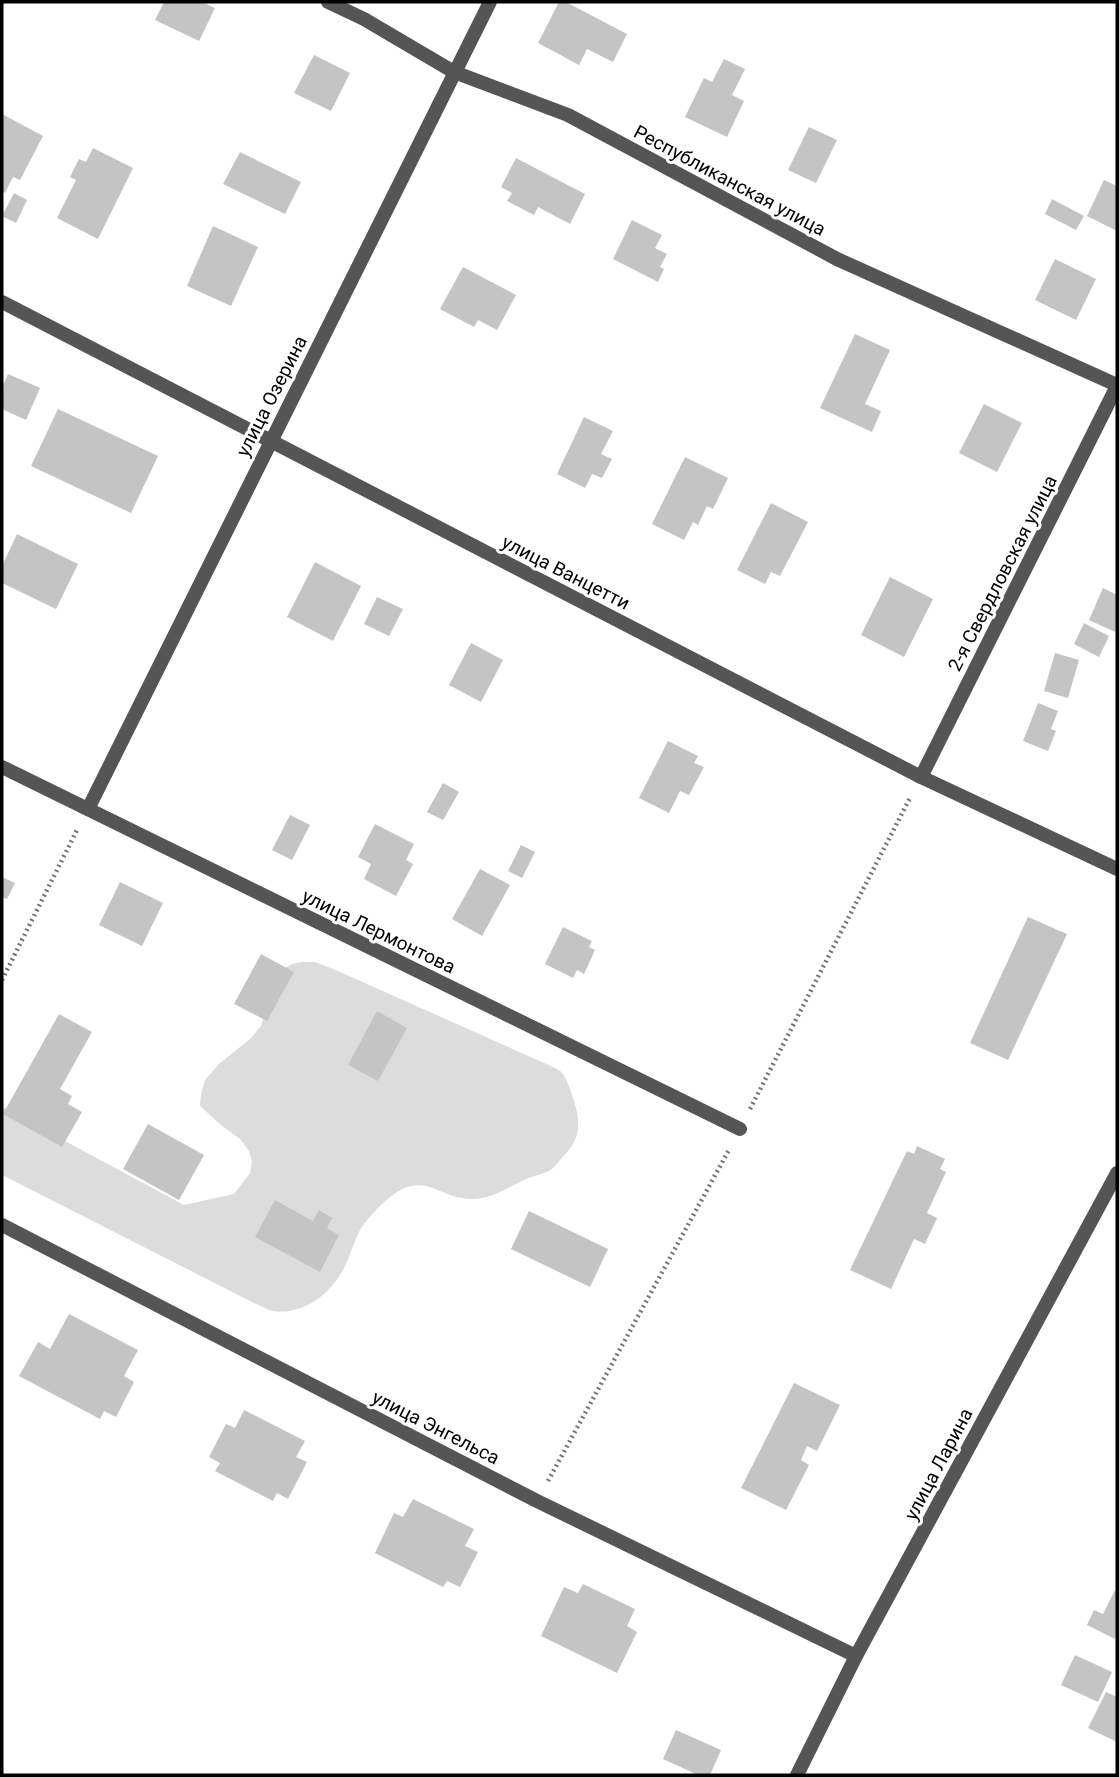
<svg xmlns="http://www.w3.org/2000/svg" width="1119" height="1777" viewBox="0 0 1119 1777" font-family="Roboto,sans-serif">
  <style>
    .green { fill: #dcdcdc }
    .building { fill: #c4c4c4 }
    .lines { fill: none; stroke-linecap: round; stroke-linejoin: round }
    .path { stroke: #777; stroke-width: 4.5; stroke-dasharray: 2 3.5; stroke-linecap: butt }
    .minor { stroke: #555; stroke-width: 14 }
    .tertiary { stroke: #555; stroke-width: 14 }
    .labels { text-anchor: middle; stroke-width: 6; stroke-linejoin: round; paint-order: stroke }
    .street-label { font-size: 19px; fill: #000; stroke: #fff }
  </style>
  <rect width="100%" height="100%" fill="#fff"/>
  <path class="green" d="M302,962H315L338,971L553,1067C556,1069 560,1070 562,1073C567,1078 576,1105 577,1112C581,1135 575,1144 560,1160C557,1164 553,1169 549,1171C541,1175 532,1176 524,1180C509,1187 491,1199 474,1199C439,1200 425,1168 389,1198C378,1207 367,1219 360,1230C353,1243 350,1257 343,1270C330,1295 299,1318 269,1310C264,1308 259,1305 254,1303L2,1175V1107L184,1205L234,1194L250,1173L252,1162L249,1151L240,1139L221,1125L200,1106L201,1094L205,1080L219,1064L250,1039L261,1026L267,1003L281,970L292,964Z"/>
  <g class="building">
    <polygon points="164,2 202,2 215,8 199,41 155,20"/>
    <polygon points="559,2 566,2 627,34 613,62 587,49 579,65 538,43"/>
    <polygon points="314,55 350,73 331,111 294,93"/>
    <polygon points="724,59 745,69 732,95 744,101 727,137 685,117 704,78 712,82"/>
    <polygon points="2,114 43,136 20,180 13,177 5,193 2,191"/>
    <polygon points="809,127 837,140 816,183 788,170"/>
    <polygon points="93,148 133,168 98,239 57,218 76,180 70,177 79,159 86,162"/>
    <polygon points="240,152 301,182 285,214 223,184"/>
    <polygon points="516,158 585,194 570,224 538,207 534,215 507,201 512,193 501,187"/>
    <polygon points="1104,180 1117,186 1117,231 1087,216"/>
    <polygon points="14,193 27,200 16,223 2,216"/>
    <polygon points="1052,199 1084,216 1076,230 1045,214"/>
    <polygon points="632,220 662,235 655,248 667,254 660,267 664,269 658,282 613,259"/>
    <polygon points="213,226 258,247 231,306 187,286"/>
    <polygon points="1055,259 1096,279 1076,320 1035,300"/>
    <polygon points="463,267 516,295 497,330 478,320 474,327 440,309"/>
    <polygon points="855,334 890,350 865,404 881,411 872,432 820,408"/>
    <polygon points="8,374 40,388 26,420 2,409 2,388"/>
    <polygon points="984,404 1022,423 997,472 959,453"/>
    <polygon points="58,409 158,456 131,513 31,466"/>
    <polygon points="584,417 613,431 601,454 612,459 602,478 592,474 585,488 557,474"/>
    <polygon points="685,457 728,478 713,509 707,506 698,525 693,522 684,540 652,524"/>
    <polygon points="771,503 808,522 780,576 771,572 765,584 737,570"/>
    <polygon points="17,534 78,564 56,609 2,583 2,566"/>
    <polygon points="315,562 361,586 333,641 287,617"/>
    <polygon points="890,577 933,599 904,657 861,635"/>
    <polygon points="1103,588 1117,595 1117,627 1115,632 1089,620"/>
    <polygon points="377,597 403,609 389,636 364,624"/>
    <polygon points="1084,623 1109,636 1099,657 1074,644"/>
    <polygon points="471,643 503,660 481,702 449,685"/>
    <polygon points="1055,653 1079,660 1068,698 1044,691"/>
    <polygon points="1038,703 1058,711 1051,729 1056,731 1048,751 1023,741"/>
    <polygon points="668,741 698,756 694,763 704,767 689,795 680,791 669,813 639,798"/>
    <polygon points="443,783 459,792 443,820 427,812"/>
    <polygon points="290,815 310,825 292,860 272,850"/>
    <polygon points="375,824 414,844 406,860 413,864 396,896 364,879 371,864 358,857"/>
    <polygon points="521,845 535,852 522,878 508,871"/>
    <polygon points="480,869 510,885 482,936 452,919"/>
    <polygon points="2,877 15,883 7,899 2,897"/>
    <polygon points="120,882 163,903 142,946 99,925"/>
    <polygon points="1028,917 1067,934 1008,1060 970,1043"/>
    <polygon points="563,927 592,941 589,947 595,950 584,974 577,970 573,978 545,964"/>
    <polygon points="261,954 294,972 267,1021 234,1004"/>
    <polygon points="377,1011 407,1028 378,1081 348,1065"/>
    <polygon points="59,1014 92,1032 60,1089 72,1096 68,1104 82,1112 62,1147 3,1114"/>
    <polygon points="148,1124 204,1155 179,1200 123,1169"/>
    <polygon points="917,1146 945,1159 940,1169 946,1172 927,1213 937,1218 925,1244 914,1239 891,1289 850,1270 907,1151 914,1154"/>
    <polygon points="275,1200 313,1221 319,1210 332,1218 327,1228 339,1235 320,1272 255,1237"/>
    <polygon points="529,1211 608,1249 590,1287 511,1249"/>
    <polygon points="69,1314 138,1350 124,1376 134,1382 116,1417 104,1411 100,1419 19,1376 38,1342 50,1349"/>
    <polygon points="794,1383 840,1405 817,1451 807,1446 801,1460 809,1465 786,1510 741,1488"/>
    <polygon points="244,1410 305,1441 296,1457 307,1462 288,1499 277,1493 273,1501 215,1471 220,1463 209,1457 226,1424 235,1428"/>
    <polygon points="413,1499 474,1529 465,1546 478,1552 460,1587 447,1581 443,1587 375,1553 394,1513 403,1517"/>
    <polygon points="583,1584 635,1609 627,1626 637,1632 617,1673 541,1636 564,1587 578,1593"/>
    <polygon points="1115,1590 1117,1591 1117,1635 1115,1639 1087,1625 1094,1610 1103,1614"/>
    <polygon points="1075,1655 1112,1672 1098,1702 1061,1685"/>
    <polygon points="1106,1692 1117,1697 1117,1742 1088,1728"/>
    <polygon points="676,1730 721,1750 710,1775 698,1775 663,1759"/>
  </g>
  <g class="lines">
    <g class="path">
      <polyline points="2,980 78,828"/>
      <polyline points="750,1109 911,796"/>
      <polyline points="548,1481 730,1148"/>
    </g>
    <g class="minor">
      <polyline points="328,2 364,19 454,72 568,115 837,259 1117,385"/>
      <polyline points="2,767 740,1129"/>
      <polyline points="921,777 1117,386"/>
      <polyline points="88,809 490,2"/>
      <polyline points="2,1225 537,1501 856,1656"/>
      <polyline points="797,1775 856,1656 1117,1173"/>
    </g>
    <polyline class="tertiary" points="2,302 921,777 1117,869"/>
  </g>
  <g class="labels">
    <g class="street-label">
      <text transform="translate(730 180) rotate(28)" y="7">Республиканская улица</text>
      <text transform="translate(271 396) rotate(-63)" y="7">улица Озерина</text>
      <text transform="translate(566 572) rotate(27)" y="7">улица Ванцетти</text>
      <text transform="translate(1002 573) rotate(-63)" y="7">2-я Свердловская улица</text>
      <text transform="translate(379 931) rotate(26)" y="7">улица Лермонтова</text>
      <text transform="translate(436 1427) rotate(27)" y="7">улица Энгельса</text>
      <text transform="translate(938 1464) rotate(-62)" y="7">улица Ларина</text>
    </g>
  </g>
  <rect width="1119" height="1777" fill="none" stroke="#000000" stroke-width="7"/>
</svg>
